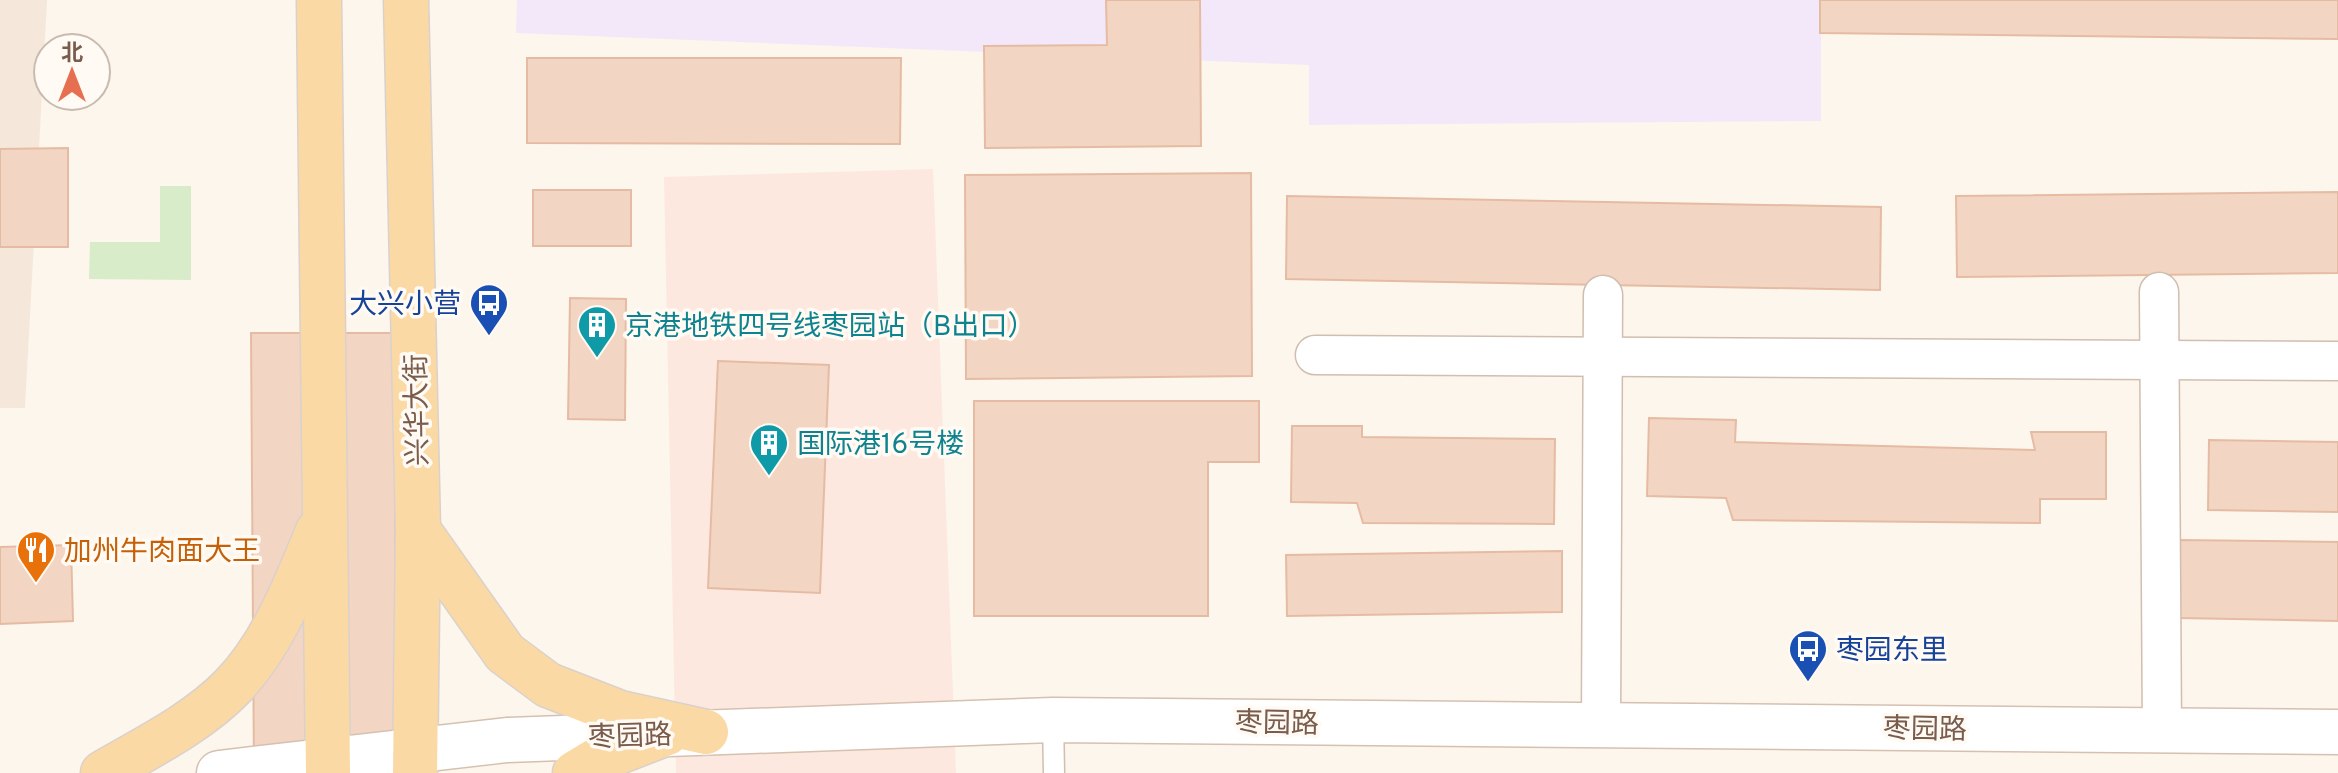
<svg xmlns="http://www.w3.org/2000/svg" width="2338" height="773" viewBox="0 0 2338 773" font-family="Overpass,'Noto Sans SC',sans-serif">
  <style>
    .residential { fill: #f5e8da }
    .commercial { fill: #fde8e0 }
    .education { fill: #f3e8fa }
    .green { fill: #d8ecc9 }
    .building { fill: #f3d5c3; stroke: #e6bba3; stroke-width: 2 }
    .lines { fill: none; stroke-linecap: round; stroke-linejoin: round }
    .lane-casing { stroke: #d1beb0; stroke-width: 23 }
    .street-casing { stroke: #d1beb0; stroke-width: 41 }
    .secondary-casing { stroke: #d6c0b0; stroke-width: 47 }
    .primary-casing { stroke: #dad1cd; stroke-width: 47 }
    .lane { stroke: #fff; stroke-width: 20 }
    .street { stroke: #fff; stroke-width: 38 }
    .secondary { stroke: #fff; stroke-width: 44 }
    .primary { stroke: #fbd9a5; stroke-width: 44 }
    .labels { text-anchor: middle; stroke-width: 7; stroke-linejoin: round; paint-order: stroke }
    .transit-label { font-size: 28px; fill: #164399; stroke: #fffaf3; text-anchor: end }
    .culture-label { font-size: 28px; fill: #0d838f; stroke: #fffaf3; text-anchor: start }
    .street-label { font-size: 28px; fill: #7a5c4d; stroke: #fffaf3 }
    .food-label { font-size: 28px; fill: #c56008; stroke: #fffaf3; text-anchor: start }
  </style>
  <rect width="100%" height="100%" fill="#fdf6ec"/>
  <polygon class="residential" points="0,0 47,0 25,408 0,408"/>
  <polygon class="commercial" points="933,169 956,773 676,773 664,177"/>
  <polygon class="education" points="517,0 1821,0 1821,121 1309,125 1309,65 516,33"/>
  <polygon class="green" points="160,186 191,186 191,280 89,279 90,242 160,242"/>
  <g class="building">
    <polygon points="1106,0 1200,0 1201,146 985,148 984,46 1107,45"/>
    <polygon points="1820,0 2338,0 2338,39 1820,33"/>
    <polygon points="527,58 901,58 900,144 527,143"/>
    <polygon points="68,148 68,247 0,247 0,149"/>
    <polygon points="1251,173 1252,376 966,379 965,175"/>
    <rect x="533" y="190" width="98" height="56"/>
    <polygon points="2338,192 2338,273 1957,277 1956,196"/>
    <polygon points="1287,196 1881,207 1880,290 1286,279"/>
    <polygon points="570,298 626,299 625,420 568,419"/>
    <polygon points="251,333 394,333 397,773 254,773"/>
    <polygon points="718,361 829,365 820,593 708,588"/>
    <polygon points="974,401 1259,401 1259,462 1208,462 1208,616 974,616"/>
    <polygon points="1649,418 1736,420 1735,442 2035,450 2031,432 2106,432 2106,499 2040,499 2040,523 1733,520 1726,498 1647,496"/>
    <polygon points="1292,426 1362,426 1362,437 1555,439 1554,524 1363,523 1357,503 1291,502"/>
    <polygon points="2209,440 2338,442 2338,512 2208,510"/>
    <polygon points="2180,540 2338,542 2338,621 2179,618"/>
    <polygon points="71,545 73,621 0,624 0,547"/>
    <polygon points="1562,551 1562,612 1287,616 1286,555"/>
  </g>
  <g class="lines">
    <defs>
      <polyline id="lane" points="1053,720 1054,773"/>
      <g id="street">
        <polyline points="2159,292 2162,731"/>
        <polyline points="1315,355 2338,361"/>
        <polyline points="1601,725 1603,295"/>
      </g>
      <polyline id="secondary" points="219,773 507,740 1053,720 2338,732"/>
      <g id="primary">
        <polyline points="319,0 328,773"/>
        <polyline points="406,0 418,530 415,773"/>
        <polyline points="418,530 505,653 548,685 620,713 706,732"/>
        <path d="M103,773C146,748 197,723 232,687C273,645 296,584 318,531"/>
        <polyline points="575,773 595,761 667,733"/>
      </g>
    </defs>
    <use href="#lane" class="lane-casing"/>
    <use href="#street" class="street-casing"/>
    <use href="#secondary" class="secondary-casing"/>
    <use href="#primary" class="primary-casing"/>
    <use href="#lane" class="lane"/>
    <use href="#street" class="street"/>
    <use href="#secondary" class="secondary"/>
    <use href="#primary" class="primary"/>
  </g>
  <defs>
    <symbol id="bus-pin" viewBox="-11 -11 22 30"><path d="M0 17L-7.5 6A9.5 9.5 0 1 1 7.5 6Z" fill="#1a4fb4" stroke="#fffaf3"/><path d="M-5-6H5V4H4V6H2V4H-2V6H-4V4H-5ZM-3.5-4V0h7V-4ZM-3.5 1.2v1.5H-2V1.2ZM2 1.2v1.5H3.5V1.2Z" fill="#fff"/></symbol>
    <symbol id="building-pin" viewBox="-11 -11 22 30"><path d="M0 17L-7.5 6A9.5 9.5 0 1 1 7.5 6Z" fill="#0f9aa8" stroke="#fffaf3"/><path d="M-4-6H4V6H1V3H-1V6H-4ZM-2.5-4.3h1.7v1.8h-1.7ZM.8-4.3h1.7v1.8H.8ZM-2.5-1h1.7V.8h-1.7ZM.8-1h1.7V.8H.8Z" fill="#fff"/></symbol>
    <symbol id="restaurant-pin" viewBox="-11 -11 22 30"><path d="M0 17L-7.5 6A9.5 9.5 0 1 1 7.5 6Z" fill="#e8710a" stroke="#fffaf3"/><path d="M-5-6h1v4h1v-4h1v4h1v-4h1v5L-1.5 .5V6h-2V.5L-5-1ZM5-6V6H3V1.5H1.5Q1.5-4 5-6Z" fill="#fff"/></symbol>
  </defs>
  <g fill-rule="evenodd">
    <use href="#bus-pin" x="467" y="281" width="44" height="60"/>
    <use href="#building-pin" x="575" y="303" width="44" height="60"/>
    <use href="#building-pin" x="747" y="421" width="44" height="60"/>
    <use href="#restaurant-pin" x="14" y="528" width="44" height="60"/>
    <use href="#bus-pin" x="1786" y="627" width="44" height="60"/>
  </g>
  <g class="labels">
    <g class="transit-label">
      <text x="461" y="313">大兴小营</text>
      <text x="1836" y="659" text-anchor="start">枣园东里</text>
    </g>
    <g class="culture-label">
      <text x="625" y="335">京港地铁四号线枣园站（B出口）</text>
      <text x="797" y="453">国际港16号楼</text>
    </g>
    <g class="street-label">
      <text transform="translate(416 410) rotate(-91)" y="10">兴华大街</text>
      <text transform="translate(1277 722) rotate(1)" y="10">枣园路</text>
      <text transform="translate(1925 728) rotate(1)" y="10">枣园路</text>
      <text transform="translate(630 735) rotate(-2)" y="10">枣园路</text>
    </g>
    <g class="food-label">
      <text x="64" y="560">加州牛肉面大王</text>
    </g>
  </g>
  <g transform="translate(72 72)"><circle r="38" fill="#fffaf3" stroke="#cabbb1" stroke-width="2"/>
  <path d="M0-6L14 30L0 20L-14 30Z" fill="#e76f51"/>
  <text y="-12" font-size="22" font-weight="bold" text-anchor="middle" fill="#7a5c4d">北</text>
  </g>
</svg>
